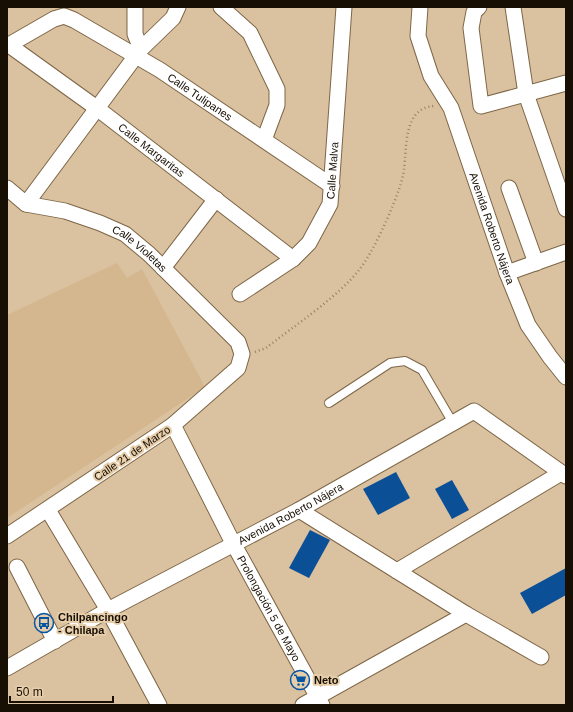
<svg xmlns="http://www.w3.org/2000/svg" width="573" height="712" viewBox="0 0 573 712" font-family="Arial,sans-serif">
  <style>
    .built { fill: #d5b78f }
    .building { fill: #0b4f97 }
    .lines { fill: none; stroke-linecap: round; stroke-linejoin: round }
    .lane-casing { stroke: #7d6647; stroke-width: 10 }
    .street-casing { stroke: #7d6647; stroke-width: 17 }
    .path { stroke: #968369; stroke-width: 2.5; stroke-dasharray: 1 3; stroke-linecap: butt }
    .lane { stroke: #fff; stroke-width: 8 }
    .street { stroke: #fff; stroke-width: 15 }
    .labels { text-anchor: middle; stroke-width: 4; stroke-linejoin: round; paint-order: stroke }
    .street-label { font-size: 11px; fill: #180f04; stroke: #e7ceab }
    .poi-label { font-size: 11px; font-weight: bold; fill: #180f04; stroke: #e7ceab; text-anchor: start }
  </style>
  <rect width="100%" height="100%" fill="#dac19f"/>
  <polygon class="built" points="117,263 127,278 142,269 205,387 7,518 7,315"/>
  <g class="building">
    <polygon points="396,472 410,498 378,515 363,489"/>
    <polygon points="452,480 469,510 452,519 435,489"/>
    <polygon points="310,530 330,540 309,578 289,568"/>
    <polygon points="566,568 566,595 532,614 520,593"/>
  </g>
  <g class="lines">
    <defs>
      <polyline id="lane" points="329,403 390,363 405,361 422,370 453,423"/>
      <g id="street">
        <polyline points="135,7 135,34 141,49"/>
        <polyline points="221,7 250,33 277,89 277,105 264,140"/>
        <path id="s1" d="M420,7L418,36L431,76L451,108L507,273L528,325L550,357L566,377"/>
        <polyline points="479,7 474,12 471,28 481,106 566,83"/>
        <polyline points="513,7 526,94 566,209"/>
        <path id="s2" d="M9,45L98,109L293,259"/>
        <path id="s3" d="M7,46L54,19L64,16L74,20L160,70L332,186"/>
        <path id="s4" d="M7,188L26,204L65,211L100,223L125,234L149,254L238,342L242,354L238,368L173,425L7,536"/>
        <polyline points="509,188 536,263"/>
        <polyline points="26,204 141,49 173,18 178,7"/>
        <polyline points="163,268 216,199"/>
        <polyline points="507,273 566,252"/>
        <path id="s5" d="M240,294L293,259L309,243L330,204L344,7"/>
        <path id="s6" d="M173,425L233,543L322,705"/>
        <polyline points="48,510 108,610 159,705"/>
        <polyline points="299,510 466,614 541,657"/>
        <polyline points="17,567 55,641"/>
        <polyline points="397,571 561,473"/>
        <path id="s7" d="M7,668L108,610L299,510L474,411L566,476"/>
        <polyline points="303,705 466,614"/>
      </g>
    </defs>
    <use href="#lane" class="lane-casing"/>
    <use href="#street" class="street-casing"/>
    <path class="path" d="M255,352L266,348C294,326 338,297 359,270C371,255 386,223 393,205C398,193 402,182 404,170C407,147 403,107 435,106"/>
    <use href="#lane" class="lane"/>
    <use href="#street" class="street"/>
  </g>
  <defs>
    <symbol id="bus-ring" viewBox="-11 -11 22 22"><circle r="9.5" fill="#e7ceab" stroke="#0754a3" stroke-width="1.5"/><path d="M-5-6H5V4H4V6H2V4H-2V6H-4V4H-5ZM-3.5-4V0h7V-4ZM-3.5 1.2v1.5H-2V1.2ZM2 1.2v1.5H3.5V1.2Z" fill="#0754a3"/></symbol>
    <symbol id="supermarket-ring" viewBox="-11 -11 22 22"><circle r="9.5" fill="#e7ceab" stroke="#0754a3" stroke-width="1.5"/><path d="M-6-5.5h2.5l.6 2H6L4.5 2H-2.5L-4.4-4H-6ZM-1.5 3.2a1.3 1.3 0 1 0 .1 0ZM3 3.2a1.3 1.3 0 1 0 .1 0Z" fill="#0754a3"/></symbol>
  </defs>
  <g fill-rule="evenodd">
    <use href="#bus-ring" x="33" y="612" width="22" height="22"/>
    <use href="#supermarket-ring" x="289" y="669" width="22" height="22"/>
  </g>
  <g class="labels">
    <g class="street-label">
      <text dy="4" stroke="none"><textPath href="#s3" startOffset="223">Calle Tulipanes</textPath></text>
      <text dy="4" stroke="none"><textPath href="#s2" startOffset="177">Calle Margaritas</textPath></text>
      <text dy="4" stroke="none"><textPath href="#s5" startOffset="164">Calle Malva</textPath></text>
      <text dy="4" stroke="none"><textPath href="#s1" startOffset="236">Avenida Roberto Nájera</textPath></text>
      <text dy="4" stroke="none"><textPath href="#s4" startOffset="149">Calle Violetas</textPath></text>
      <text transform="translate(132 453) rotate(-34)" y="4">Calle 21 de Marzo</text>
      <text dy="4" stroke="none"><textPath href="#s7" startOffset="323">Avenida Roberto Nájera</textPath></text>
      <text dy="4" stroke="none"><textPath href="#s6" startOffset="207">Prolongación 5 de Mayo</textPath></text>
    </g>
    <g class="poi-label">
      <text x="58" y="621">Chilpancingo<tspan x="58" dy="13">- Chilapa</tspan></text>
      <text x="314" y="684">Neto</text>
    </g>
  </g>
  <rect width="573" height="712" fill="none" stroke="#180f04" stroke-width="16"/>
  <path d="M10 696v6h103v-6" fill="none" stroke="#180f04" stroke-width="2"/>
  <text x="16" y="696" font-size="12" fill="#180f04" stroke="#e7ceab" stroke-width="3" paint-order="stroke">50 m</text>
</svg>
